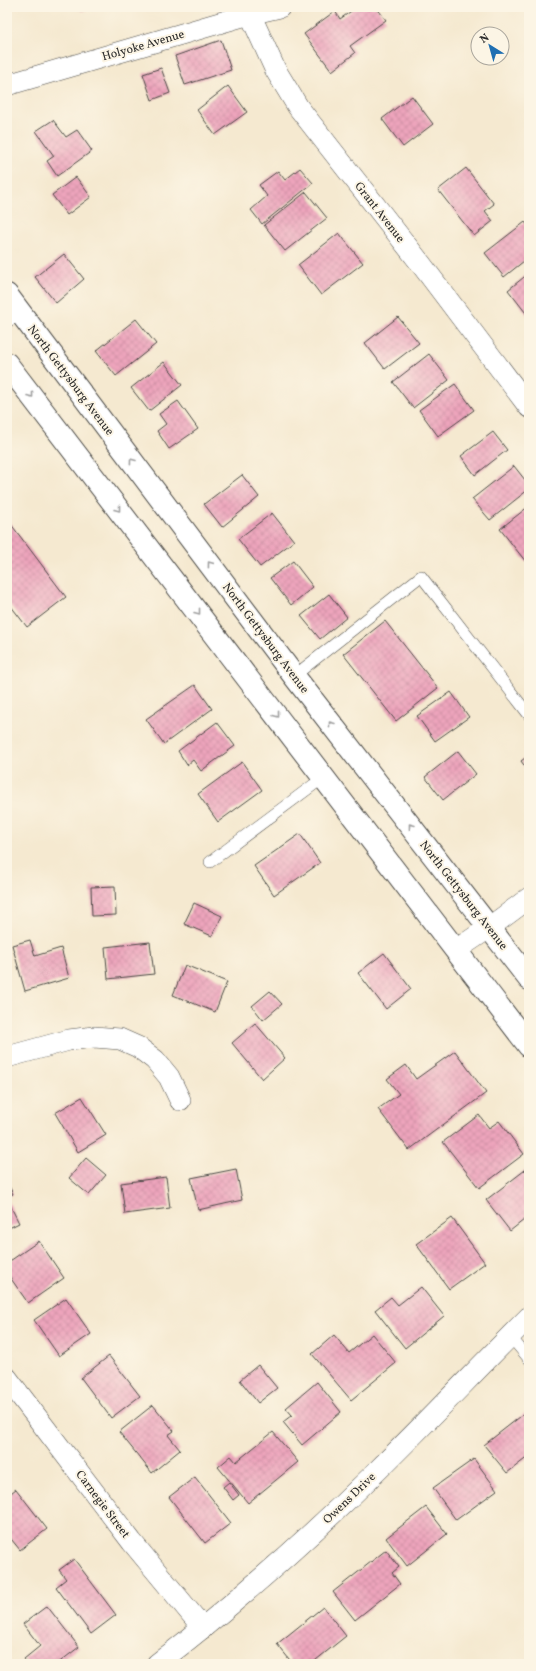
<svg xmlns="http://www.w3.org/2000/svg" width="536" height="1671" viewBox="0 0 536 1671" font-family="Vollkorn,serif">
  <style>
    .building { fill: url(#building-cross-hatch) }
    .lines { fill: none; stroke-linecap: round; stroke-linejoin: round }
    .service-casing { stroke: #494844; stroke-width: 12 }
    .minor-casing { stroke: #494844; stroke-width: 22 }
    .secondary-casing { stroke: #494844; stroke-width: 24 }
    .service { stroke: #fff; stroke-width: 11 }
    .minor { stroke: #fff; stroke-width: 21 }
    .secondary { stroke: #fff; stroke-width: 22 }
    .oneway { stroke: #a0a0a0 }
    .labels { text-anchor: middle; stroke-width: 4; stroke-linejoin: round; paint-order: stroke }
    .street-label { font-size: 12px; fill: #2b2b2b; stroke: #fcf5e5 }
  </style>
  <defs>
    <pattern id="building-cross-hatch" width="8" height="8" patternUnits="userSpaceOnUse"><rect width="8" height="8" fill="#eda4bc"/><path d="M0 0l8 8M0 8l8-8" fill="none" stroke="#cb8da2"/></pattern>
  </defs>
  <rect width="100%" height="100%" fill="#fcf5e5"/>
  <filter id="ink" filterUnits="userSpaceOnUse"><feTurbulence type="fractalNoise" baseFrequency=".025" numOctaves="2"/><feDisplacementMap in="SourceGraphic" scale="8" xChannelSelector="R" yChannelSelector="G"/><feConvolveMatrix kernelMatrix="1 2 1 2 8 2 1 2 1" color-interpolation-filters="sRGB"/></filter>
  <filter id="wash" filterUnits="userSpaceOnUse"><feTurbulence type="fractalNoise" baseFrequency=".012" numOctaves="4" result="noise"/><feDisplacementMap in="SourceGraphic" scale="16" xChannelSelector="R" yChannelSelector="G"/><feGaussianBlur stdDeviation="0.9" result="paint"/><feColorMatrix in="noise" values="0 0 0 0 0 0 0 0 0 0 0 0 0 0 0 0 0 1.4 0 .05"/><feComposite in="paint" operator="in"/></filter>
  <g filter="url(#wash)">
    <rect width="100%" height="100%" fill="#f5e9d0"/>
    <g id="blocks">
      <g class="building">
        <polygon points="80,7 94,7 94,8 81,11"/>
        <polygon points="357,7 376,7 386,20 350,46 355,53 332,71 304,34 335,11 340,19"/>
        <polygon points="221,40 231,70 185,85 175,56"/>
        <polygon points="161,68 170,93 152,100 143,74"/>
        <polygon points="228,86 247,112 215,135 197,110"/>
        <polygon points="412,96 433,124 403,147 382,119"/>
        <polygon points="53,120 66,137 77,130 92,151 57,176 47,161 54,156 36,131"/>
        <polygon points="300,168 313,183 262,224 251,210 267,196 259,185 278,171 285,180"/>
        <polygon points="466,168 494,204 485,211 493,221 474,236 438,190"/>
        <polygon points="76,177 91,197 67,215 52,195"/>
        <polygon points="306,192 327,218 285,251 264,225"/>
        <polygon points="525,222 529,227 529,257 504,277 485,253"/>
        <polygon points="339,233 363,263 321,295 298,265"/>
        <polygon points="64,254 84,279 56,303 35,277"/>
        <polygon points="529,273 529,317 508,290"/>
        <polygon points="398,317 419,343 385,369 365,343"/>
        <polygon points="136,319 156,344 116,376 96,351"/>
        <polygon points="429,354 449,380 413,408 393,382"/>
        <polygon points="164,362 182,385 149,411 131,388"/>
        <polygon points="455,384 474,410 438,436 419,410"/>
        <polygon points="178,401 198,429 169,449 157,431 166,424 159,414"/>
        <polygon points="493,432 507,450 475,475 461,456"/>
        <polygon points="514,466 529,485 529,489 490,520 472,499"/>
        <polygon points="242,475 259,497 222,527 204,504"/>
        <polygon points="529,506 529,560 526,562 500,529"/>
        <polygon points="272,513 294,541 260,567 238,539"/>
        <polygon points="7,519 66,597 27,627 7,601"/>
        <polygon points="293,561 313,587 291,605 270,578"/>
        <polygon points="329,594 347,617 320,639 301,616"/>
        <polygon points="385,621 438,688 396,721 343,654"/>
        <polygon points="195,685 212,709 164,744 146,719"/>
        <polygon points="451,692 469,717 435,741 417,716"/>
        <polygon points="217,722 235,746 201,771 193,760 187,765 178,751"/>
        <polygon points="458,751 476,774 443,800 425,777"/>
        <polygon points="529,755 529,772 521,761"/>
        <polygon points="242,762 262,790 218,822 198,794"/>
        <polygon points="300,834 320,863 274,895 254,866"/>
        <polygon points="115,886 116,915 92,916 91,887"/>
        <polygon points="194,903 222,916 212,936 184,924"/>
        <polygon points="30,940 35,956 61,948 69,978 25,991 12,945"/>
        <polygon points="150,942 154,974 108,979 105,947"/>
        <polygon points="384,953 411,989 386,1009 358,973"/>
        <polygon points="185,965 227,982 215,1012 173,995"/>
        <polygon points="270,991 282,1004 263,1020 252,1006"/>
        <polygon points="255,1023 285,1058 262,1079 232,1043"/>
        <polygon points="455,1051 486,1093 409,1150 378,1109 399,1094 387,1079 406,1065 416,1079"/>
        <polygon points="82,1097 106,1135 78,1152 55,1113"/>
        <polygon points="479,1115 489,1128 499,1121 524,1154 479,1188 443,1142"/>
        <polygon points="86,1158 106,1175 89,1195 69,1178"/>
        <polygon points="529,1167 529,1216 510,1231 486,1200"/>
        <polygon points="236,1169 242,1200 198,1210 191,1178"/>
        <polygon points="166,1177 170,1208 125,1214 121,1183"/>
        <polygon points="7,1182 13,1194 7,1197"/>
        <polygon points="7,1199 19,1223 7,1229"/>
        <polygon points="452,1218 485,1263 449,1289 416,1244"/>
        <polygon points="39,1241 64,1278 28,1303 7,1273 7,1263"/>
        <polygon points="421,1287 444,1316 405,1348 375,1310 391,1297 398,1305"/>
        <polygon points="66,1298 91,1334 59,1356 34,1320"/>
        <polygon points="372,1334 396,1363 351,1400 312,1354 334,1335 349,1353"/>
        <polygon points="109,1356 140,1396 111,1418 81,1378"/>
        <polygon points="258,1365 277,1388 258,1403 240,1380"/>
        <polygon points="317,1382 341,1412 302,1445 283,1422 292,1415 286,1408"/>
        <polygon points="153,1405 174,1431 168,1435 180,1450 152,1473 119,1432"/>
        <polygon points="525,1413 529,1418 529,1456 507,1473 484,1445"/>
        <polygon points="273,1432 298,1462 248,1503 218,1467 231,1456 236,1462"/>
        <polygon points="474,1459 497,1490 456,1520 433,1488"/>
        <polygon points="195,1477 231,1523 205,1543 169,1497"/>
        <polygon points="229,1482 239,1495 233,1500 223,1487"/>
        <polygon points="16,1489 47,1529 20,1550 7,1534 7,1496"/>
        <polygon points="426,1507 447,1534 407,1566 386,1538"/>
        <polygon points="386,1550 399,1567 392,1573 400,1584 355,1620 333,1592"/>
        <polygon points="74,1559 116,1615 91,1634 56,1587 66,1579 59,1570"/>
        <polygon points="47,1606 79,1647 57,1664 28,1664 24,1659 40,1646 23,1624"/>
        <polygon points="323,1607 346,1636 311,1664 293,1664 277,1644"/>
      </g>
    </g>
  </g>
  <g filter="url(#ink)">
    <use href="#blocks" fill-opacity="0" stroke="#494844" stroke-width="1"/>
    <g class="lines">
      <defs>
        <g id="service">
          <polyline points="7,322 20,313"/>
          <polyline points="294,676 421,576 529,715"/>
          <polyline points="210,862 324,777"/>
          <polyline points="510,1336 529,1359"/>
        </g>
        <g id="minor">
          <polyline points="249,7 250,14 275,69 298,107 421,264 529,407"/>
          <polyline points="7,85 250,14 280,7"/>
          <polyline points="456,950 490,927 529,898"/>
          <polyline points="7,1057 69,1040 94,1037 120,1039 138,1047 155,1060 169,1077 180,1100"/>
          <polyline points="7,1378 132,1542 203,1628"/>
          <path d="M157,1664C235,1604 308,1539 378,1470C429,1420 478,1368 529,1317"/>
        </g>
        <g id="secondary">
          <polyline points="7,295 294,676 529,979"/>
          <polyline points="7,364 529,1046"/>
        </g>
      </defs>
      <use href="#service" class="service-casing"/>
      <use href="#minor" class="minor-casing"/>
      <use href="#secondary" class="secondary-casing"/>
      <use href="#service" class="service"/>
      <use href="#minor" class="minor"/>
      <use href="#secondary" class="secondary"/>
    </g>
    <defs><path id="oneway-chevron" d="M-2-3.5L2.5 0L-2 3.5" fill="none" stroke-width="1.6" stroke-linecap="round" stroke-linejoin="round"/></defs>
    <g class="oneway">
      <use href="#oneway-chevron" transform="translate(31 395) rotate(52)"/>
      <use href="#oneway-chevron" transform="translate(132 461) rotate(-127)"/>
      <use href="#oneway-chevron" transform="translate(118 509) rotate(52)"/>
      <use href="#oneway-chevron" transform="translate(210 564) rotate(-127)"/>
      <use href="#oneway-chevron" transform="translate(198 612) rotate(52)"/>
      <use href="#oneway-chevron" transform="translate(277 715) rotate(52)"/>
      <use href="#oneway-chevron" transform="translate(331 724) rotate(-128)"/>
      <use href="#oneway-chevron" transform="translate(411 826) rotate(-128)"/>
    </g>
  </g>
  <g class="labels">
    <g class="street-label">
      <text transform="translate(143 45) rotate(-16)" y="4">Holyoke Avenue</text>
      <text transform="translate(380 212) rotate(52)" y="4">Grant Avenue</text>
      <text transform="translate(71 380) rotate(53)" y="4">North Gettysburg Avenue</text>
      <text transform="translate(266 638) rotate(53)" y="4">North Gettysburg Avenue</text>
      <text transform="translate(464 895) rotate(52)" y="4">North Gettysburg Avenue</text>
      <text transform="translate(349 1498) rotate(-44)" y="4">Owens Drive</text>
      <text transform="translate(103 1504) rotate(53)" y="4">Carnegie Street</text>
    </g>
  </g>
  <rect width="536" height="1671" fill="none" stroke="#fcf5e5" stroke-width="24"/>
  <g transform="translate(490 46) rotate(323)"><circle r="19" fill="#fcf5e5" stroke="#a8a49b"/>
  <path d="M0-3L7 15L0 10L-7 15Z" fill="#1f6fb2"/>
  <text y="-6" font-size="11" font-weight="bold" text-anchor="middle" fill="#2b2b2b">N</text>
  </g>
</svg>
